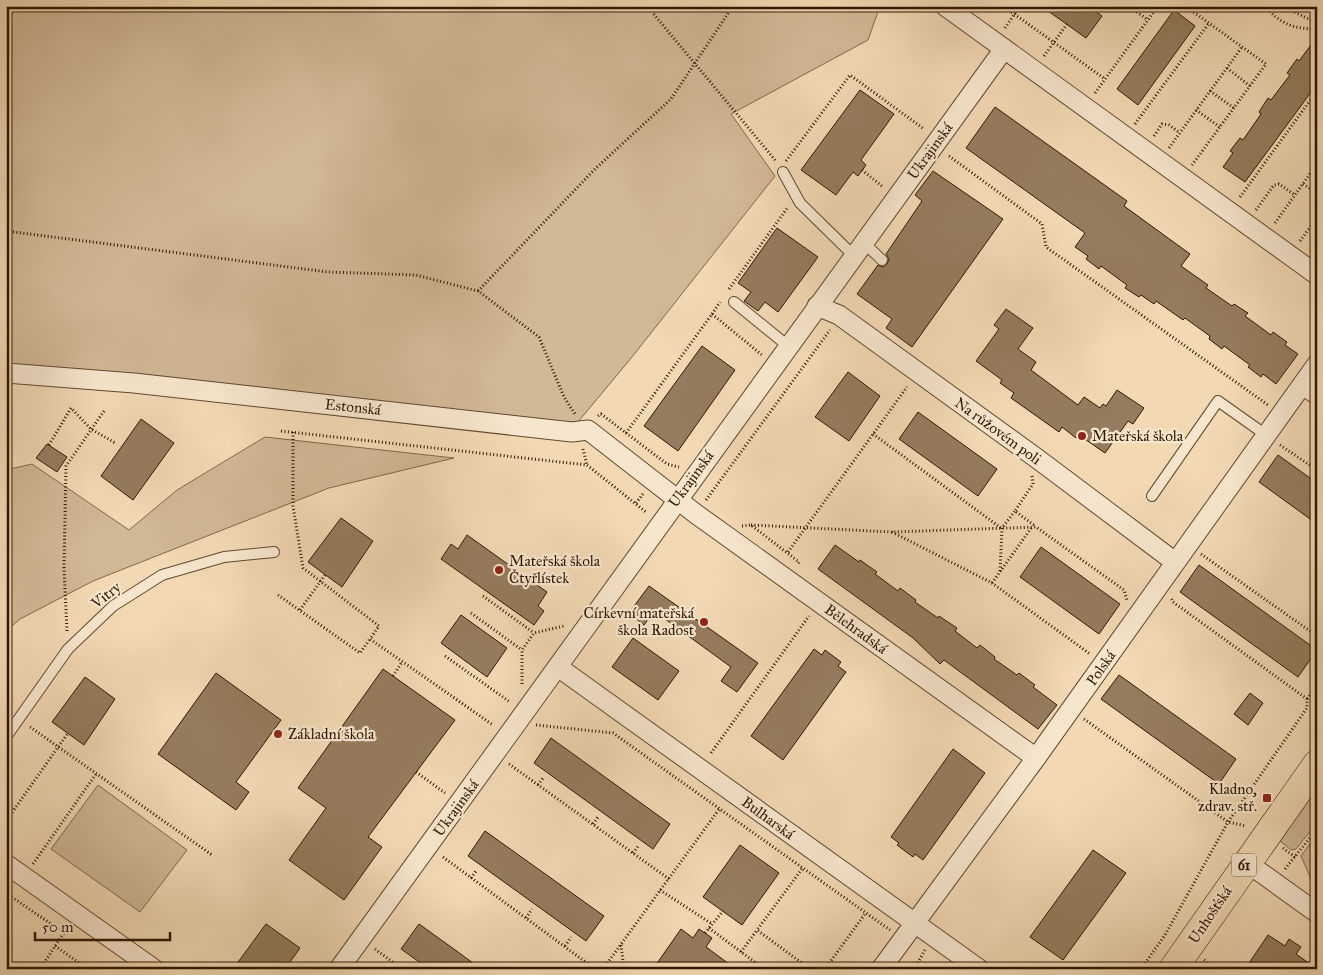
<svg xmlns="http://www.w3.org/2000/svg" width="1323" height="975" viewBox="0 0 1323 975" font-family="'IM FELL Great Primer',serif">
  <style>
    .green { fill: #d1b896; stroke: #80684c }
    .building { fill: #957c5e; stroke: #301701 }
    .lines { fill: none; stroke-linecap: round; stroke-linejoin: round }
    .lane-casing { stroke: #60482e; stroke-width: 12 }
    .street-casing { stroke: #60482e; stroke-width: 21 }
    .primary-casing { stroke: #301701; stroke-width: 29 }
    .path { stroke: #301701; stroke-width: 3; stroke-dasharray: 1 2.5; stroke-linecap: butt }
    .lane { stroke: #f7e6ce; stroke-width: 10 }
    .street { stroke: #f7e6ce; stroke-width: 19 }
    .primary { stroke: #f2d9b4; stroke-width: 28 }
    .poi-dot { fill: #8f2418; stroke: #f7e6ce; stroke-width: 2 }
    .labels { text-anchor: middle; stroke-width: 4.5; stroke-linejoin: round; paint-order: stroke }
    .shield { fill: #f7e6ce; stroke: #6c553e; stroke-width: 1 }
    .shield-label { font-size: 14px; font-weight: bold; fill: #301701 }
    .street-label { font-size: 15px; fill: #301701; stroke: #f7e6ce }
    .poi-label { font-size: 15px; fill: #301701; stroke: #f7e6ce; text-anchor: start }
  </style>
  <rect width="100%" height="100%" fill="#f2d9b4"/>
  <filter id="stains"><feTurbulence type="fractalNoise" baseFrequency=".004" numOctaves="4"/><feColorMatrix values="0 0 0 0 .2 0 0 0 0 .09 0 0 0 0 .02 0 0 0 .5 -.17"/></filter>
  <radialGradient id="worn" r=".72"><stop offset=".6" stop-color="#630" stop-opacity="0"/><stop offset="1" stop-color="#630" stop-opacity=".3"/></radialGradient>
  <g class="green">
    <polygon points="6,6 880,6 868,40 731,114 775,176 632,357 573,428 6,366"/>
    <polygon points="265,437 454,458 329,488 93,581 20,619 6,631 6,470 32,464 129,530 177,490"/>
    <polygon points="1317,779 1317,823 1296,849 1291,850 1278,839"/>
    <polygon points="98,785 187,850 140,912 51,849"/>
    <polygon points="1317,834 1317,893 1301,856"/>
  </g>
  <g class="building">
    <polygon points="1041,6 1088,6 1102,16 1086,38"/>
    <polygon points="1174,10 1195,26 1138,105 1117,89"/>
    <polygon points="1317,37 1317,84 1245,182 1223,167 1233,153 1230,151 1240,138 1243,140 1261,114 1259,112 1268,98 1271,100 1290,75 1287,73 1297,59 1299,61"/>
    <polygon points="860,90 894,114 861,160 866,165 858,176 853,172 836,195 801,170"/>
    <polygon points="995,107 1127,201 1124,206 1190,254 1181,266 1208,285 1206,288 1232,306 1234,304 1248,313 1245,316 1271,335 1273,332 1287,342 1285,345 1298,354 1276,384 1263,374 1261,377 1248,367 1250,365 1224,346 1222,349 1209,339 1210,336 1185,318 1183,320 1156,301 1154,304 1141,295 1139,297 1125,288 1127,285 1101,266 1099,269 1086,259 1088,256 1075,247 1085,233 966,148"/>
    <polygon points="933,171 1003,219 912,347 886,328 892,319 857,294 878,265 883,267 887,264 889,259 886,254 922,201 915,195"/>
    <polygon points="777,228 818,257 778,312 765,302 758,311 744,301 751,292 738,283"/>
    <polygon points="1006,309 1033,328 1018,349 1036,362 1031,370 1078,405 1084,397 1100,408 1103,404 1106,406 1117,390 1144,408 1133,424 1128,421 1105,453 1079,435 1076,438 1062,427 1059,432 1011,398 1014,393 1000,383 1002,380 976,361 999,329 994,325"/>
    <polygon points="702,346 735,370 678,451 644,426"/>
    <polygon points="848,372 880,396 849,441 815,417"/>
    <polygon points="918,412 997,469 978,496 899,439"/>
    <polygon points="141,419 174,443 133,500 101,476"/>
    <polygon points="47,444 67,457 57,472 36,458"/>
    <polygon points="1278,455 1317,483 1317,524 1259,482"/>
    <polygon points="341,518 373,541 342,587 308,562"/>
    <polygon points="467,535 547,592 538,606 544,611 534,625 441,559 451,544 458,549"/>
    <polygon points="835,545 859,562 860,560 877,572 875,574 898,591 900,588 916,600 915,602 938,618 939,616 957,628 955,631 977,648 980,645 995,657 994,659 1017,675 1019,673 1035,685 1033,687 1057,705 1038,729 944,660 940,664 913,638 818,569"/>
    <polygon points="1041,547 1120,604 1099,634 1020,577"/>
    <polygon points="1199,565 1317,650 1298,677 1180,592"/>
    <polygon points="649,586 758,663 737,692 721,681 731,667 654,611 644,625 629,613"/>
    <polygon points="461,615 507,648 487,677 441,643"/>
    <polygon points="633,638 679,671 658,700 612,667"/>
    <polygon points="814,649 822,655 825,650 841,662 838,666 846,672 783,760 751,736"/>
    <polygon points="383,669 455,720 368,837 382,847 344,900 289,860 326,808 298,788"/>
    <polygon points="216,673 281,720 236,782 249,792 236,810 158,754"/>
    <polygon points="1119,675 1236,759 1219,784 1101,699"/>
    <polygon points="85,677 115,699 84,745 52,722"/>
    <polygon points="1250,693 1263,703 1248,725 1234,714"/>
    <polygon points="551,738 670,824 653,849 534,763"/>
    <polygon points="953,749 985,773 923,860 915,854 913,857 897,845 899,843 891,837"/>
    <polygon points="485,831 604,916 586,941 468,856"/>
    <polygon points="740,845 779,873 742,925 703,897"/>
    <polygon points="1093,850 1126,873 1063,960 1030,937"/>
    <polygon points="266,924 300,948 285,969 233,969"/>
    <polygon points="419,924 458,952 481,969 429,969 401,949"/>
    <polygon points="681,929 693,938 699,929 712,938 706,947 736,969 653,969"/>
    <polygon points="1268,935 1285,946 1289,939 1301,947 1296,954 1317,969 1245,969"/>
  </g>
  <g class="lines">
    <defs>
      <g id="lane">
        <polyline points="783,172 800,203 854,256"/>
        <polyline points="864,243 882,260"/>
        <polyline points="734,302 788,346"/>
        <polyline points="1299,388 1317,400"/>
        <polyline points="1152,496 1218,401 1266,435"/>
        <polyline points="6,737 68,649 113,606 162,575 224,557 274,552"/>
      </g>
      <g id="street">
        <polyline points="945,6 1317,275"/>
        <polyline points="817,306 839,315 1039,460 1175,562"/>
        <polyline points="6,373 134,383 572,432 588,430 696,514 1036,758"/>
        <polyline points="558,667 979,969"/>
        <polyline points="1246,862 1317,913"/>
        <polyline points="6,864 154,969"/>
        <polyline points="339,969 1004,49"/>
        <polyline points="881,969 1036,758 1317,364"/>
      </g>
      <polyline id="primary" points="1173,969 1317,764"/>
    </defs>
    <use href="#lane" class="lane-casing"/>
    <use href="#street" class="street-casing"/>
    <use href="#primary" class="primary-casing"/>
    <g class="path">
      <polyline points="647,6 776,161"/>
      <polyline points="922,6 924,11"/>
      <polyline points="1003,6 1105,79"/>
      <polyline points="1128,6 1148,20"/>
      <polyline points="1185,6 1266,64 1192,165"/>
      <path d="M1265,6C1280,24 1294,29 1317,29"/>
      <polyline points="1282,6 1317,23"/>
      <polyline points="1005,28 1020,6"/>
      <polyline points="1044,56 1067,24"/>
      <polyline points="1227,68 1250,86"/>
      <polyline points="1210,91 1234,108"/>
      <polyline points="1095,93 1158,6"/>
      <polyline points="1196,110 1220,127"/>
      <polyline points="1135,124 1209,23"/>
      <polyline points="1154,136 1162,124 1169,125 1180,133"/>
      <polyline points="1169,148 1242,47"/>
      <polyline points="949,156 1042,224 1046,247 1268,405"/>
      <polyline points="786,161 850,75 924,129"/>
      <polyline points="862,170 883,187"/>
      <polyline points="1303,184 1317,193"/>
      <polyline points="1240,197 1317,91"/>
      <polyline points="1256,210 1274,185 1279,184 1295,195"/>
      <polyline points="1275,223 1317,164"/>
      <polyline points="6,231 328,272 416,275 478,291 539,337 564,397 575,414"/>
      <polyline points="1300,241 1317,218"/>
      <polyline points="729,289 788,207"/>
      <polyline points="478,291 596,168 671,99 733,6"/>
      <polyline points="712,314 720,302"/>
      <polyline points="598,416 601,414 667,464 679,467"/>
      <polyline points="281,431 587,465 647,513"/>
      <polyline points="293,432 293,506 303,568 379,626 370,639 493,725"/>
      <polyline points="626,433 712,314 762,355"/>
      <polyline points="873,434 1001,528"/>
      <polyline points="49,445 71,408 91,429 115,443"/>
      <polyline points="1280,445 1317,470"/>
      <polyline points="583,449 587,465"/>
      <polyline points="1032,476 1033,484 1015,511 1035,526"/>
      <polyline points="706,500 830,330"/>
      <polyline points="636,503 643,494"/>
      <polyline points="751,525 892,532 1036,527 1124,590 1127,600"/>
      <polyline points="742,526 751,525 799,562 797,565"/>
      <polyline points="892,532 992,583 1090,654"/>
      <polyline points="788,552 907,387"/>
      <polyline points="1201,554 1317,636"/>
      <polyline points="1000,571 1002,528 1015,511"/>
      <polyline points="992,583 1032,527"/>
      <polyline points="278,595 360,653 370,639"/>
      <polyline points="483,596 534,633"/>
      <polyline points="300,610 325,575"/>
      <polyline points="471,613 522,650"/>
      <polyline points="67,631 64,568 66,466 104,411"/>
      <polyline points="445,656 510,702"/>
      <polyline points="393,676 402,662"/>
      <polyline points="522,684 522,650 534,633 564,626"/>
      <polyline points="1307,699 1317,685"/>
      <polyline points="1084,719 1228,822 1246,826"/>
      <polyline points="536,725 613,733 890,930"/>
      <polyline points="30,727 212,855"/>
      <polyline points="711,753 809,616"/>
      <polyline points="509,764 669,879"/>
      <polyline points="416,772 445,793"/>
      <polyline points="538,785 543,778"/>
      <polyline points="6,821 68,733"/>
      <polyline points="593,824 598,817"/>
      <polyline points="1283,848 1295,857"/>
      <polyline points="633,853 639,845"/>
      <polyline points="443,857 595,969"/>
      <polyline points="33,864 96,774"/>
      <polyline points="802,869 757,930 810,969"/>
      <polyline points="1285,869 1317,829"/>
      <polyline points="471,878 476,871"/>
      <polyline points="660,890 712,924"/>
      <polyline points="6,893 64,933"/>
      <polyline points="526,918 532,909"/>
      <polyline points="709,928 764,969"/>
      <polyline points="705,933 723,911"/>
      <polyline points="621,945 624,969"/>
      <polyline points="55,946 88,969"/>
      <polyline points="565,946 571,937"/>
      <polyline points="375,949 402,969"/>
      <polyline points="741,952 757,930"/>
      <polyline points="1204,960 1216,969"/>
      <polyline points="40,969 67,928"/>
      <polyline points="406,969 411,963"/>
      <polyline points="603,969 720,808"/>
      <polyline points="825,969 865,914"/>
      <polyline points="914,969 925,950"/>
      <polyline points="1141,969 1165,935 1228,822 1307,708 1307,699 1173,602 1171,598"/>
    </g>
    <use href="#lane" class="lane"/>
    <use href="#street" class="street"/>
    <use href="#primary" class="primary"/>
  </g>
  <g class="poi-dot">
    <circle cx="1082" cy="436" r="5"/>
    <circle cx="499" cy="570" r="5"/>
    <circle cx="704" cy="622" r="5"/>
    <circle cx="278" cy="734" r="5"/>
    <rect x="1262" y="793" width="10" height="10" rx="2.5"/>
  </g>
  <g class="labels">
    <rect class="shield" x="1231.5" y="853.5" width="25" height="23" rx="4"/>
    <g class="shield-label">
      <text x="1244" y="870">61</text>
    </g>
    <g class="street-label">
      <text transform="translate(930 151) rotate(-54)" y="5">Ukrajinská</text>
      <text transform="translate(353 407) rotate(6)" y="5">Estonská</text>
      <text transform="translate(998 431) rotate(36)" y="5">Na růžovém poli</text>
      <text transform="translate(691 479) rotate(-54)" y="5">Ukrajinská</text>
      <text transform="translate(106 595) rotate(-38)" y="5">Vitry</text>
      <text transform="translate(856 629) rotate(36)" y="5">Bělehradská</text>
      <text transform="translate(1101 668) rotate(-55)" y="5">Polská</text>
      <text transform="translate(456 808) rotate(-54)" y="5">Ukrajinská</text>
      <text transform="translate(768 818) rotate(36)" y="5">Bulharská</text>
      <text transform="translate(1210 915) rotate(-56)" y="5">Unhošťská</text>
    </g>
    <g class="poi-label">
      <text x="1092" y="441">Mateřská škola</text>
      <text x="509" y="566">Mateřská škola<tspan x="509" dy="17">Čtyřlístek</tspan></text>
      <text x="694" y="618" text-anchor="end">Církevní mateřská<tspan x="694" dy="17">škola Radost</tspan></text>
      <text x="288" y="739">Základní škola</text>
      <text x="1257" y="794" text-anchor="end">Kladno,<tspan x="1257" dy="17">zdrav. stř.</tspan></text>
    </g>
  </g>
  <rect width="1323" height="975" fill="none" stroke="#f2d9b4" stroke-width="25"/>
  <rect x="8" y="8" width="1308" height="960" fill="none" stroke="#301701" stroke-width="2.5"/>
  <rect x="12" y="12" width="1298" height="950" fill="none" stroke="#301701"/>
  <path d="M35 932v8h135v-8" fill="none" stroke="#301701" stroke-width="2.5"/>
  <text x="42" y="932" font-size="15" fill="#301701" stroke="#f7e6ce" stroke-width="4" paint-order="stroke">50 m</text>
  <rect width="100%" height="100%" filter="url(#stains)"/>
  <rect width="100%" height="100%" fill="url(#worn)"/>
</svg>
